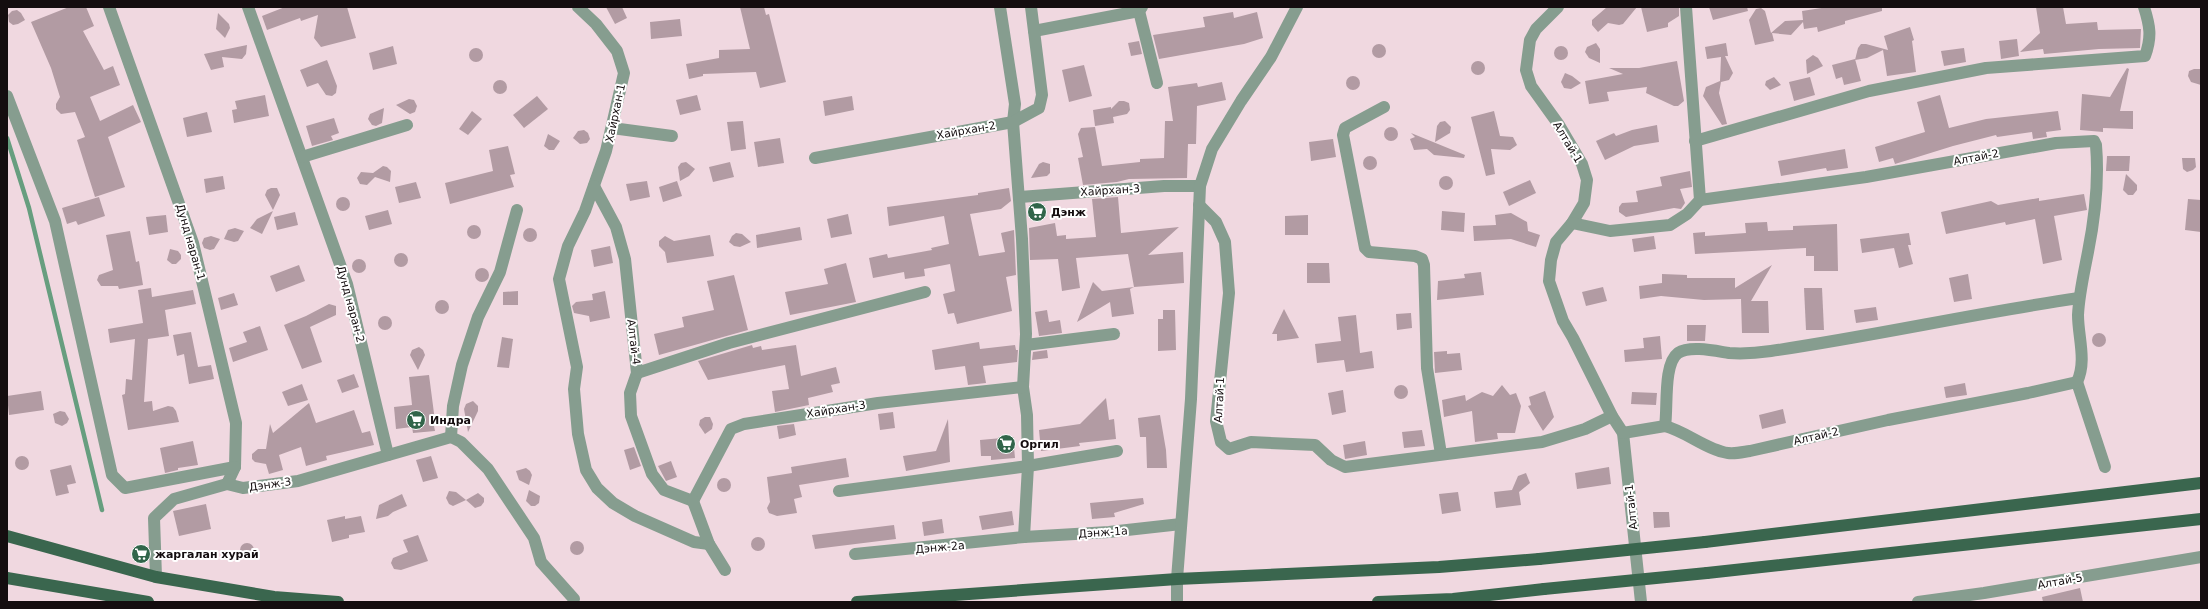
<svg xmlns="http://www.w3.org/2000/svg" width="2208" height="609" viewBox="0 0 2208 609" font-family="'DejaVu Sans',sans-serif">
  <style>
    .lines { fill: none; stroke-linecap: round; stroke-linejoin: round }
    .stream { stroke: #679e7f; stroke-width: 4.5 }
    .building { fill: #b29ba3 }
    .minor { stroke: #869d8f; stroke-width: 12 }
    .major { stroke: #3a664e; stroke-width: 12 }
    .major-bridge { stroke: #3a664e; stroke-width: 12 }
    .labels { text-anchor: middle; stroke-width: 4; stroke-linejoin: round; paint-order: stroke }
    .street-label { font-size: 11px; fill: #140d0f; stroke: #fff }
    .poi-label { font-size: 11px; font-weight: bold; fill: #140d0f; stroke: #fff; text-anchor: start }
  </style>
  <rect width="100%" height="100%" fill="#f0d8e0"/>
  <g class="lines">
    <polyline class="stream" points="7,138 29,208 102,510"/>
  </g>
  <g class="building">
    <polygon points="69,7 86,7 94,26 83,31 104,70 113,66 120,85 90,97 100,121 133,105 141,122 108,137 125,187 95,197 77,140 85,137 75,112 61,114 56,109 56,104 60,97 51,68 31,22"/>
    <polygon points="285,7 347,7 356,38 321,47 314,38 318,15 301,21 300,18 267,30 262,16"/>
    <polygon points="606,7 622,7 627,18 615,24"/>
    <polygon points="740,7 764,7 766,15 769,14 786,82 760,88 756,72 703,74 703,76 689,79 686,64 719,58 719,50 750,49"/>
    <polygon points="1607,7 1637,7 1623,24 1619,25 1608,23 1598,32 1592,25 1592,20"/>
    <polygon points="1641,7 1679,7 1679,16 1668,23 1668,27 1647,32"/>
    <polygon points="1709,7 1747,7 1748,11 1713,20"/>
    <polygon points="1828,7 1882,7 1882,11 1845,21 1845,24 1818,32 1817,27 1804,29 1803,22 1791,35 1772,33 1774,41 1755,45 1749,20 1756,9 1761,8 1765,11 1771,33 1785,21 1803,20 1802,11"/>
    <polygon points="2036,7 2063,7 2066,24 2097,22 2098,30 2141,29 2140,48 2099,49 2044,54 2043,49 2020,52 2040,33"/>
    <polygon points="17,10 21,13 25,20 18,24 13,25 9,22 8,15 12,11"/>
    <polygon points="1233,12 1234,18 1257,12 1263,38 1244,44 1159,59 1153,35 1205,27 1203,17"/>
    <polygon points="218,13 229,24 230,28 225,38 216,29"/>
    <polygon points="680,19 682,36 651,39 650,22"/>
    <polygon points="1910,27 1914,40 1912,41 1916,72 1887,76 1883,50 1867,58 1855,60 1858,48 1861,44 1866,44 1888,50 1884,36"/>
    <polygon points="2017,39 2019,56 2001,59 1999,41"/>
    <polygon points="1139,41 1142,54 1131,56 1128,43"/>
    <polygon points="1596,43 1600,49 1600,63 1589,58 1585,52 1587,47"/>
    <polygon points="1726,43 1728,56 1725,56 1733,73 1729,80 1721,82 1719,93 1727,124 1722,125 1703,96 1706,87 1720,81 1721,57 1707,59 1705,47"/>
    <circle cx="1379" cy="51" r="7"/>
    <polygon points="247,45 246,54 242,59 222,57 224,67 211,70 204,54"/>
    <circle cx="1561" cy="53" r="7"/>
    <polygon points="393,46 397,64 373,70 369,53"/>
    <circle cx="476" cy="55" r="7"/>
    <polygon points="1964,48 1966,62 1944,66 1941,51"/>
    <polygon points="1813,55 1818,58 1823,66 1807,74 1806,60"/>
    <polygon points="1855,59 1861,81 1844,85 1842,77 1836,79 1832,65"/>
    <polygon points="327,60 337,86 336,93 332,96 326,95 318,83 307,87 300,70"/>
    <circle cx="1478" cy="68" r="7"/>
    <polygon points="1677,61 1684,101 1678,106 1674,106 1646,93 1647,87 1607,92 1609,101 1589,104 1585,81 1623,74 1609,68 1639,68"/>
    <polygon points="1084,65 1092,96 1069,102 1062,70"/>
    <polygon points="2127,68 2129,69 2120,111 2133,111 2133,129 2103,128 2103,132 2080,130 2082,94 2110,97"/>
    <polygon points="2201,69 2201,85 2191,82 2188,76 2189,71 2194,69"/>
    <polygon points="1565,73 1572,76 1581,83 1571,89 1564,88 1561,82"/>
    <circle cx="1353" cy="83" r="7"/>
    <polygon points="1774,77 1781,85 1770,90 1765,85 1766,81"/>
    <polygon points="1810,77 1815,95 1794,101 1789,82"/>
    <circle cx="500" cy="87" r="7"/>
    <polygon points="1222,82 1226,100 1197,106 1196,144 1188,144 1187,178 1129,179 1117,182 1083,185 1078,158 1083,157 1078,134 1081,128 1095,127 1102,166 1140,162 1140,159 1164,158 1165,121 1173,121 1168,87 1197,83 1198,87"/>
    <polygon points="265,95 269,116 234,123 232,110 237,109 235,101"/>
    <polygon points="697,95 701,110 680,115 676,100"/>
    <polygon points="1940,95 1949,128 1986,119 2058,111 2061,130 2046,132 2047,137 2033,139 2032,132 1997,137 1996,135 1953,146 1895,164 1893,158 1879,162 1875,147 1925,132 1917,102"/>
    <polygon points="537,96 548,109 524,128 513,115"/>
    <polygon points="852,96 854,110 825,116 823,101"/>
    <polygon points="409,99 414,100 417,106 415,112 410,114 396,105"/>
    <polygon points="1119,101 1124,101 1129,103 1130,110 1127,114 1113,117 1114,123 1095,126 1093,110 1111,107 1111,109"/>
    <polygon points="384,108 382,123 376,126 372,125 368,119 370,114"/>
    <polygon points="472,111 482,119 468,135 459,129"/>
    <polygon points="1494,111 1500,136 1513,137 1517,145 1510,150 1491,149 1495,174 1486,176 1471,117"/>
    <polygon points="207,112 212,132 187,137 183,118"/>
    <polygon points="334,118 339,133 331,136 333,140 312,146 306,126"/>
    <polygon points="743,121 746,149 731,151 727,122"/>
    <polygon points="1445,121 1451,127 1450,133 1435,142 1437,126 1440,122"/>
    <polygon points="1657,125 1659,142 1634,146 1605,160 1596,141 1614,133 1616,136 1632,130"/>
    <circle cx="1391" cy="134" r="7"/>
    <polygon points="584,130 588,133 590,139 587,143 580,144 573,138 578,131"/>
    <polygon points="1411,133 1465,155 1464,158 1434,155 1427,149 1414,150 1410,139 1415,137"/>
    <polygon points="548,134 560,141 554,150 549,150 544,146"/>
    <polygon points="780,138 784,163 758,167 754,142"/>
    <polygon points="1333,139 1336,157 1311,161 1309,142"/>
    <polygon points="508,146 515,174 510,175 514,187 450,204 445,183 493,171 489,150"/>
    <polygon points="1845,149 1848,168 1827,171 1826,168 1781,176 1778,161"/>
    <circle cx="1370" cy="163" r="7"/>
    <polygon points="2107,156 2130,156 2129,171 2106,171"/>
    <polygon points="2182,158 2195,158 2196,167 2193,170 2187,172 2183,169"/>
    <polygon points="686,162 695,169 689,176 680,181 678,167 681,163"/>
    <polygon points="730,162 734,177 713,182 709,167"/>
    <polygon points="1043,162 1050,164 1050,173 1047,176 1031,178 1039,164"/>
    <polygon points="383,166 387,167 391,171 390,182 375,177 367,185 360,184 357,178 361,172 373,173"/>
    <polygon points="1690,171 1692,187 1680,189 1685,203 1681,209 1674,208 1626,217 1619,212 1619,207 1622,203 1638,202 1636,191 1662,186 1660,177"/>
    <polygon points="2126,174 2137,185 2137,190 2133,195 2128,195 2123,190"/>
    <circle cx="1446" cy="183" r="7"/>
    <polygon points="223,176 225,189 206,193 204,179"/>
    <polygon points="1530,180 1536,193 1509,206 1503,192"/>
    <polygon points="647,181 650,197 630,201 626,184"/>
    <polygon points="677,181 682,196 663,202 659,187"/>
    <polygon points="416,182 421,198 399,203 395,187"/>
    <polygon points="271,188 277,188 280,195 273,210 265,195 267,190"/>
    <polygon points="1009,188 1011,201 1001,209 970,214 979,256 1005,252 1001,233 1014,230 1016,275 1006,277 1012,311 957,324 954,313 948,314 943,294 955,291 950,264 924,269 925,276 905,279 904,272 873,278 869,258 887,254 888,258 932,250 931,248 949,244 944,216 889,226 887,207 978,195 978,193"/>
    <polygon points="2084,194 2087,210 2054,216 2062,260 2043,264 2035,219 2006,225 2005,222 1946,234 1941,212 1991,201 1998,205 2039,198 2039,201"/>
    <circle cx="343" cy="204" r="7"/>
    <polygon points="99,197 105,216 78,225 76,221 67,224 62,208"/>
    <polygon points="1118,197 1121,233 1179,227 1148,255 1183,252 1184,283 1134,287 1130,289 1134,314 1112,317 1110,302 1077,322 1093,282 1102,291 1134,287 1128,254 1076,258 1080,288 1062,291 1058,259 1030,260 1029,228 1055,223 1057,236 1066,235 1066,239 1096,237 1092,199"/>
    <polygon points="2188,199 2201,200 2201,232 2185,230"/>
    <polygon points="388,210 392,224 369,230 365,216"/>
    <polygon points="273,211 262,234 250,228 257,219"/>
    <polygon points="1442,211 1465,213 1464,232 1441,230"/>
    <polygon points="295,212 298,225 277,230 274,217"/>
    <polygon points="1511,213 1527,222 1528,231 1540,235 1536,247 1511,239 1474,241 1473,226 1496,225 1495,215"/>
    <polygon points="848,214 852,234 831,238 827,219"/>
    <polygon points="166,215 168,232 149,235 146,217"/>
    <polygon points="1308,215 1308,235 1285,235 1285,216"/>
    <polygon points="1767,222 1768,231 1793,230 1793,226 1837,224 1838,271 1814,271 1814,256 1806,256 1806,248 1695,254 1693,233 1705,232 1705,236 1746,233 1745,223"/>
    <circle cx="474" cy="232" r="7"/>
    <polygon points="800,227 802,240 757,248 756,235"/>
    <circle cx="530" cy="235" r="7"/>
    <polygon points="235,228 244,231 238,241 234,242 224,239 228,230"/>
    <polygon points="130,231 136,262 139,261 143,285 119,289 118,286 101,286 97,280 99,275 113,270 106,235"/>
    <polygon points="736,233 742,234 751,242 740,247 734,246 729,242 732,236"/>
    <polygon points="1909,233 1911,245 1908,245 1913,264 1899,268 1894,248 1862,253 1860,239"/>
    <polygon points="710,235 714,256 667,263 665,252 659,246 659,241 665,236 674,241"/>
    <polygon points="211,236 220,239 214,249 210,250 204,248 202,243 204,238"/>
    <polygon points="1654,236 1656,249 1634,252 1632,239"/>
    <polygon points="610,246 613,263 594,267 591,250"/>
    <polygon points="170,249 178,251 181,255 181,259 176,264 172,264 167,260"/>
    <circle cx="401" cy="260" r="7"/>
    <circle cx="359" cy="266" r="7"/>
    <polygon points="846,263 856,302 790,315 785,292 828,284 824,269"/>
    <polygon points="1307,263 1329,263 1330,283 1307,283"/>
    <polygon points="299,265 305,281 276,292 270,276"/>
    <polygon points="1772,265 1751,301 1768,301 1769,333 1742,333 1741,299 1704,300 1661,296 1640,299 1639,286 1662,283 1662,274 1687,275 1687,278 1735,278 1735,288"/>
    <circle cx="482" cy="275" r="7"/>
    <polygon points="1481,272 1484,295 1437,300 1438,281 1465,278 1464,274"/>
    <polygon points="1968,274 1972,299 1954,302 1949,278"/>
    <polygon points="734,275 748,330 659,355 654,334 684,327 682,317 714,310 707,281"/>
    <polygon points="1603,287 1607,301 1586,306 1582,292"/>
    <polygon points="151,288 152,297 193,290 196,304 165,310 169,336 148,339 144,402 152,401 153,411 168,406 173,407 176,411 179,422 128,430 122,395 125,394 126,379 132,380 135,339 110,343 108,329 143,323 138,290"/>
    <polygon points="1804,288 1822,288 1824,330 1806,330"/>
    <polygon points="518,291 518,305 503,305 503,292"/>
    <polygon points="605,291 610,318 590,322 589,316 574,313 572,306 576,302 593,300 592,294"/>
    <polygon points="234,293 238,305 221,310 218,298"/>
    <circle cx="442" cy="307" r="7"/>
    <polygon points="329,304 336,306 336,315 310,327 322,362 302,369 284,325 306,316"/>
    <polygon points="1876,307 1878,320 1856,323 1854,310"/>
    <polygon points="1284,309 1299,338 1277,341 1277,334 1272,334"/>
    <polygon points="1047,310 1049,322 1060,320 1062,333 1039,336 1035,312"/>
    <polygon points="1163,310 1175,310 1176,350 1158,351 1158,319 1163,319"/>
    <polygon points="1411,313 1412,328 1397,330 1396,314"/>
    <polygon points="1356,315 1360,353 1372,351 1374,368 1346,372 1344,360 1317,363 1315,344 1341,341 1338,317"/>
    <circle cx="385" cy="323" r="7"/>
    <polygon points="1687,325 1706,325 1705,341 1687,341"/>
    <polygon points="260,326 268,350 233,362 229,348 247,342 243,332"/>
    <polygon points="191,332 198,367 211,365 214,379 189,384 184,354 177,356 173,335"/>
    <circle cx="2099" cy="340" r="7"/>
    <polygon points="1660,336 1662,359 1625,362 1624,350 1644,348 1643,338"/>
    <polygon points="502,337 513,339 509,368 497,367"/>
    <polygon points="979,342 980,349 1015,345 1016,350 1018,350 1017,362 983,366 986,383 968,385 965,366 935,370 932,350"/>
    <polygon points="752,345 753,348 761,346 762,350 796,345 801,376 836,367 840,383 831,385 833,392 808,398 809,405 775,412 772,391 789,389 785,365 708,380 698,361"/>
    <polygon points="419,347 423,350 425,355 418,370 410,355 412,350"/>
    <polygon points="1047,350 1048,358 1032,360 1033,352"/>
    <polygon points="1447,351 1447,354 1460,353 1462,370 1435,373 1434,352"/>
    <polygon points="354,374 359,387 342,393 337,380"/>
    <polygon points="429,375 435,421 433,421 435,431 413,433 412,427 396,429 394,407 412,405 409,377"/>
    <polygon points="1965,383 1967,395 1946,398 1944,387"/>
    <polygon points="302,384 308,400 288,406 282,392"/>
    <circle cx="1401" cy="392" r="7"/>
    <polygon points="1502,385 1510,395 1516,393 1521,406 1515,433 1497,433 1498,439 1475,442 1472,411 1444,417 1442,400 1465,395 1466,401 1482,392 1493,396"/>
    <polygon points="1343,390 1346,412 1332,415 1328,393"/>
    <polygon points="41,391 44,410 9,415 7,396"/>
    <polygon points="1545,391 1554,417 1543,431 1528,406 1531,405 1529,397"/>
    <polygon points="1632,392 1657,393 1656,405 1631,404"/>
    <polygon points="1106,398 1109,420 1114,419 1116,439 1079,443 1080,446 1041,451 1039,430 1080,424"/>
    <polygon points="473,401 478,406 478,411 468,432 464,409 466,404"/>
    <polygon points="309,403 316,423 354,410 362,433 370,431 374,445 326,456 327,460 306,466 301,447 279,455 283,470 269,474 266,464 255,462 252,459 252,454 258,449 266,449 270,424 273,433"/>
    <polygon points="1783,409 1786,423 1762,429 1759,415"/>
    <polygon points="60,411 65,412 69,419 67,423 62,426 55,423 53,414"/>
    <polygon points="893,412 895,428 880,430 878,414"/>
    <polygon points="1160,415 1166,450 1167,468 1147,468 1146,437 1140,437 1138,418"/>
    <polygon points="705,417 710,417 713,424 712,429 705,434 699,425 700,420"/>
    <polygon points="948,419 950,462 906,471 903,456 936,451"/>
    <polygon points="794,424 796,435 779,439 777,426"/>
    <polygon points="1422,430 1425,446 1404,448 1402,432"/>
    <polygon points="1013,437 1015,458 991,460 991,456 981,456 980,440"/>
    <polygon points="193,441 198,465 178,468 178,470 165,473 160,448"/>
    <polygon points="1365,441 1367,455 1345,459 1343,445"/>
    <polygon points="634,447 641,466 630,470 624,450"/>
    <circle cx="22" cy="463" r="7"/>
    <polygon points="431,456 438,478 423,482 416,460"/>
    <polygon points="846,458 849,477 799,485 802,497 794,499 797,513 777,516 769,513 767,508 770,502 767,477 792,473 791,467"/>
    <polygon points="671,461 677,477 666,481 658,466"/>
    <polygon points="71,465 76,483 67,485 69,493 56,496 50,470"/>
    <polygon points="1609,467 1611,484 1577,489 1575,473"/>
    <polygon points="526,468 530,471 532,475 529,485 519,480 516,471"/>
    <polygon points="1526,473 1530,483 1519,492 1521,505 1496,508 1494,492 1512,490 1518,476"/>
    <circle cx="724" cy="485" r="7"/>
    <polygon points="529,490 540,496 539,503 535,506 531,506 526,501"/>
    <polygon points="449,491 456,492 466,500 453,506 449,504 446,498"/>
    <polygon points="1458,492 1461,511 1442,514 1439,494"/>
    <polygon points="478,493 484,498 484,502 481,506 475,508 466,500"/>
    <polygon points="402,494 407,506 393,512 388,516 376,519 379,505"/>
    <polygon points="1143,498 1144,504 1114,513 1115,517 1092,519 1090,503"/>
    <polygon points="206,504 211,529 179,536 173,511"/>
    <polygon points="1012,511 1014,525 982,530 979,516"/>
    <polygon points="1653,512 1669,512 1670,527 1654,528"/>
    <polygon points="345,516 345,519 361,516 365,532 349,535 349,538 332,542 327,520"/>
    <polygon points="942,519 944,533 924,536 922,522"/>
    <polygon points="894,525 896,539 815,549 812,535"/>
    <polygon points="418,535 428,561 401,570 394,569 391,563 393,558 408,552 403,540"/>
    <circle cx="758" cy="544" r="7"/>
    <circle cx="577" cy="548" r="7"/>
    <circle cx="247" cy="550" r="7"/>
    <polygon points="2080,588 2083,602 2043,602 2042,597"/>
  </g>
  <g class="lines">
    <g class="minor">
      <polyline points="109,7 193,243 236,423 235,467 227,484"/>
      <polyline points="248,7 347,284 388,455"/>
      <polyline points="578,7 596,24 617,51 624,73 606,151 585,211 568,246 559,279 577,367 574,389 578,434 586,470 597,488 613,503 635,516 694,542 709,544"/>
      <polyline points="1000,7 1015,104 1013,122 1022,239 1026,334 1023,387 1027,415 1028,466 1024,537"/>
      <polyline points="1558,7 1536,29 1530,40 1526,70 1531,86 1559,125 1582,164 1587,180 1584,203 1572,223 1556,242 1551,260 1549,281 1563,321 1573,338 1612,416 1623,433 1641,602"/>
      <polyline points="1139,11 1157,83"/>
      <polyline points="1034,31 1139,11 1142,7"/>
      <polyline points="7,96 55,221 112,475 125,488 235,467"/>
      <polyline points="1384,107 1345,128 1343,135 1365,248 1369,252 1415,256 1422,259 1424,265 1427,368 1441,454"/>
      <polyline points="612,128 672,136"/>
      <path d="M1695,141L1869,91L1986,68L2145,56C2152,37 2150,26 2144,7"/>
      <polyline points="302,157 407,125"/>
      <polyline points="815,158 1013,122 1039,108 1042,95 1031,7"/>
      <polyline points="594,186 616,227 625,259 637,373 630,393 631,416 652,474 664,490 693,501"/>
      <polyline points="1020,197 1164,186 1200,186"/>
      <path d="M1700,200L1866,177L2056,143L2094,141L2096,145C2099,180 2095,217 2088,252C2084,273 2079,294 2078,315C2078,337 2087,361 2077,382"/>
      <polyline points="1199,205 1216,222 1225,242 1229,293 1216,421 1221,442 1229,449 1251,442 1315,445 1331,460 1345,467 1542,442 1585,429 1612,416"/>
      <polyline points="517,210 500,272 478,317 462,365 453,406 451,437 461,442 488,469 534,538 541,562 574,599"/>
      <polyline points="1572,223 1610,231 1670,225 1687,214 1700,200 1686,7"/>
      <polyline points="1026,345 1114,334"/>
      <polyline points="637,373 729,343 925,292"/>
      <polyline points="2077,382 2105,467"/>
      <path d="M1665,426C1687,432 1707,450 1728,453C1735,454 1743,452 1750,451L1888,420L2028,393L2077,382"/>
      <path d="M1623,433L1665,426C1668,408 1663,364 1678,353C1690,345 1716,351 1729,353C1743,354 1757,353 1771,351C1874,336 1976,313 2079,298"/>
      <polyline points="839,491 1028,466 1117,451"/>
      <polyline points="693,501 731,429 744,424 878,403 1023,387"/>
      <polyline points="693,501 709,544 725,570"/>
      <polyline points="855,554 1024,537 1109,532 1181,524"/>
      <polyline points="156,577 154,518 174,499 227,484 243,488 298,481 451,437"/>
      <polyline points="1177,602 1177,579 1191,399 1200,186 1212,149 1241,101 1271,57 1297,7"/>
      <polyline points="1918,602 1984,593 2201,557"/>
    </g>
    <g class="major">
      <polyline points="7,536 156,577 274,597 338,602"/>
      <polyline points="1705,542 2201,483"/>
      <polyline points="1707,573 2201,519"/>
      <polyline points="7,578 148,602"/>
      <polyline points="857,602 1177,579 1439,567 1539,559"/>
      <polyline points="1378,602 1453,599 1544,589"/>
    </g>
    <g class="major-bridge">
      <polyline points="1539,559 1705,542"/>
      <polyline points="1544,589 1707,573"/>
    </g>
  </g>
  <defs>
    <symbol id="supermarket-disc" viewBox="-11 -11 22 22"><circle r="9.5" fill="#31654a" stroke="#fff"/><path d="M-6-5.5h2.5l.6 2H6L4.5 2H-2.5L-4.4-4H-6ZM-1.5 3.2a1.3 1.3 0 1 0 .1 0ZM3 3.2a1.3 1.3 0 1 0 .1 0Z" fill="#fff"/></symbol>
  </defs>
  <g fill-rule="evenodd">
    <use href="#supermarket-disc" x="1026" y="201" width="22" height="22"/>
    <use href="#supermarket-disc" x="405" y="409" width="22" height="22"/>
    <use href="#supermarket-disc" x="995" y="433" width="22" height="22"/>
    <use href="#supermarket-disc" x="130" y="543" width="22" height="22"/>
  </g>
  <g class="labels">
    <g class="street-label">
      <text transform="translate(615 113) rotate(-78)" y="4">Хайрхан-1</text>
      <text transform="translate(966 130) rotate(-10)" y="4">Хайрхан-2</text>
      <text transform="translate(1568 142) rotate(59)" y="4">Алтай-1</text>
      <text transform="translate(1976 157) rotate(-11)" y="4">Алтай-2</text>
      <text transform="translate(1110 190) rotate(-4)" y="4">Хайрхан-3</text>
      <text transform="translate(191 242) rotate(74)" y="4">Дунд наран-1</text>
      <text transform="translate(351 304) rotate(75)" y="4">Дунд наран-2</text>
      <text transform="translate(634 342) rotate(83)" y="4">Алтай-4</text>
      <text transform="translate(1219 400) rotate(-87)" y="4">Алтай-1</text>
      <text transform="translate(836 409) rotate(-9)" y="4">Хайрхан-3</text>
      <text transform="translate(1816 436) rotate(-13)" y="4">Алтай-2</text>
      <text transform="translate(270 484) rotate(-8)" y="4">Дэнж-3</text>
      <text transform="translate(1631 507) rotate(-96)" y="4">Алтай-1</text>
      <text transform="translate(1103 532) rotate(-4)" y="4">Дэнж-1а</text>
      <text transform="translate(940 547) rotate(-5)" y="4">Дэнж-2а</text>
      <text transform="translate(2060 581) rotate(-10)" y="4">Алтай-5</text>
    </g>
    <g class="poi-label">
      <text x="1051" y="216">Дэнж</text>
      <text x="430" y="424">Индра</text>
      <text x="1020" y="448">Оргил</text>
      <text x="155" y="558">жаргалан хурай</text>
    </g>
  </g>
  <rect width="2208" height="609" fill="none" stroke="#140d0f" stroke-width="16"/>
</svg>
